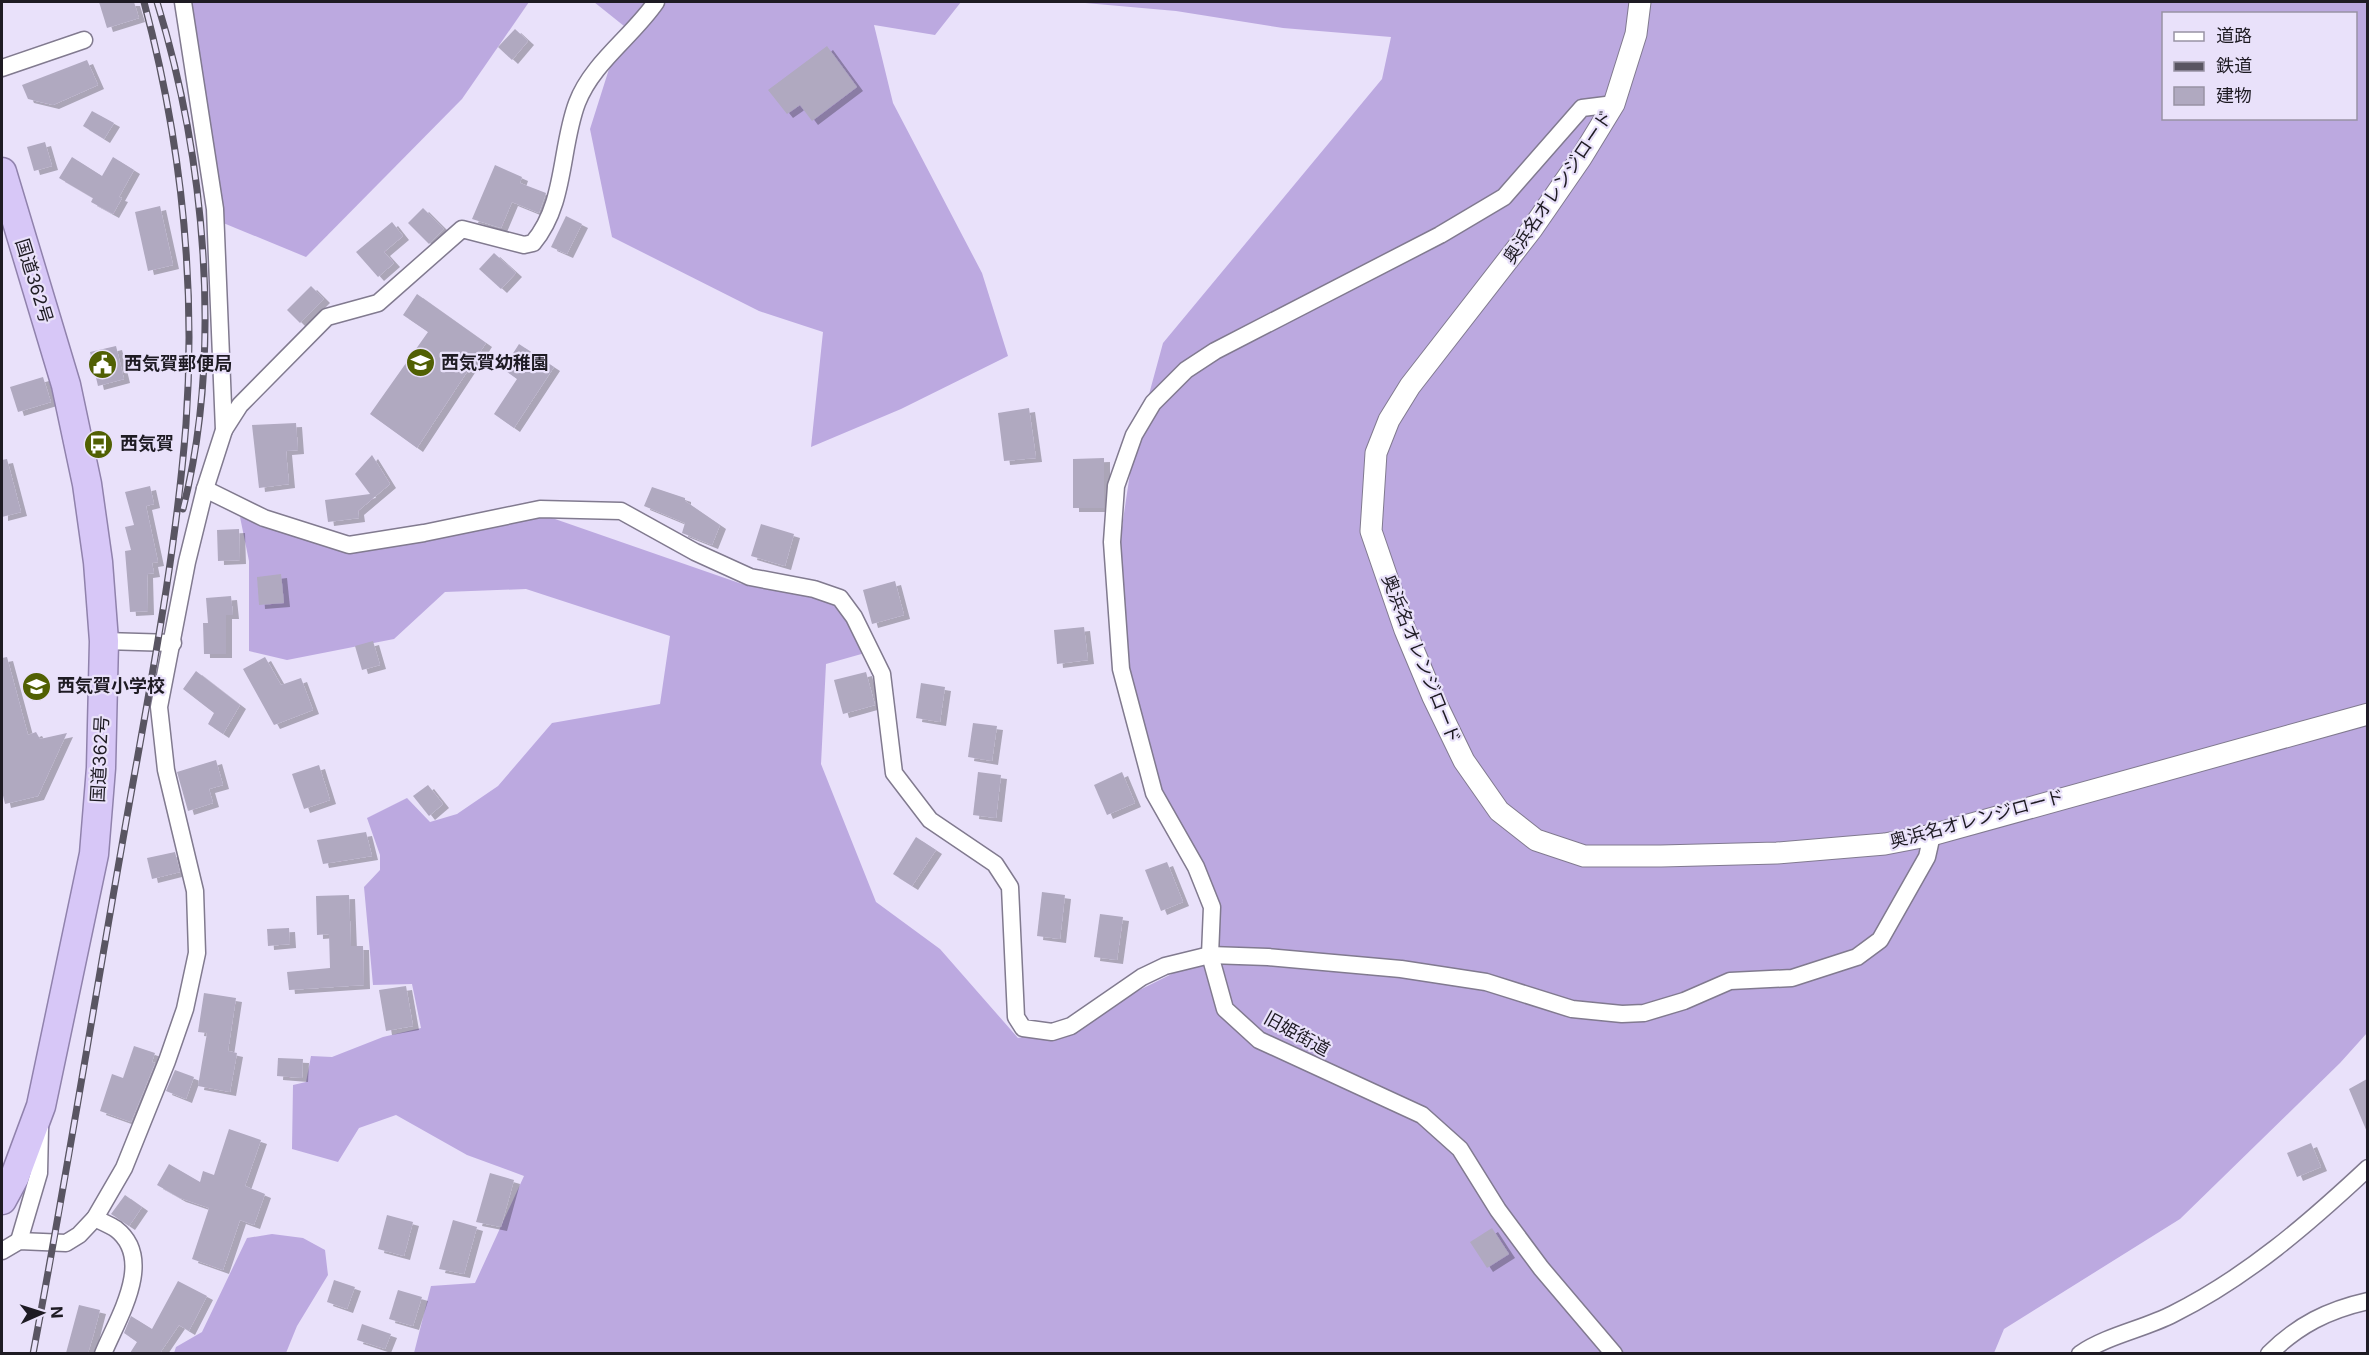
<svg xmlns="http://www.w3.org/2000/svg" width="2369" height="1355" viewBox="0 0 2369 1355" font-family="Inter,'Noto Sans JP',sans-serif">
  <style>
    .forest { fill: #bca9e0; fill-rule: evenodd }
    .building { fill: #b0a9c0; filter: url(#shadow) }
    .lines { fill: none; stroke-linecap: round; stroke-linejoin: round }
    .minor-casing { stroke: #817a8f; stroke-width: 19 }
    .tertiary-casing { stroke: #817a8f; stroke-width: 23 }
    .trunk-casing { stroke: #9082ac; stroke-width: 31 }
    .minor { stroke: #fff; stroke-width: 16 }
    .tertiary { stroke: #fff; stroke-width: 21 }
    .trunk { stroke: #d7c7f7; stroke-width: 28 }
    .rail-casing { stroke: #595562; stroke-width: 7 }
    .rail { stroke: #e9e1fa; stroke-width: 4.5; stroke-dasharray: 14; stroke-linecap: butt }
    .labels { text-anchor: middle; stroke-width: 4.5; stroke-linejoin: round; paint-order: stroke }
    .street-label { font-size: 18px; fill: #1e1b23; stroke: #e9e1fa }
    .poi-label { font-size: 18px; font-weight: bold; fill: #1e1b23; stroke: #e9e1fa; text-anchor: start }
  </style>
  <defs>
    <filter id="shadow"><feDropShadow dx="6" dy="4" stdDeviation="0" flood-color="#0004"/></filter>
  </defs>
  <rect width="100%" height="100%" fill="#e9e1fa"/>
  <g class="forest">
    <polygon points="190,2 529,2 462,99 306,257 216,220"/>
    <polygon points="594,2 961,2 935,35 874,25 893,103 982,273 1008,356 901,409 811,447 823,332 759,311 612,237 590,129 615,50 629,30"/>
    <path d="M1074,2H2367V1033L2340,1063L2180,1219L2004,1329L1994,1353H414L431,1286L475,1283L524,1176L467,1155L396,1115L359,1128L338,1162L292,1149L293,1085L306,1082L311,1056L332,1057L383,1037L421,1028L412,984L373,985L364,887L380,870V855L367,818L407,798L430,822L457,814L498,786L552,723L660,704L670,636L526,589L445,592L394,639L287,660L249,651V561L240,517L349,548L532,511L742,584L840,598L865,653L826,664L821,764L876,902L940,949L1018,1038L1063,1028L1210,955L1211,924L1129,698L1119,547L1133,453L1163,343L1382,79L1391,37L1283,28L1176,11ZM2164,14H2356V118H2164Z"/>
    <polygon points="272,1234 303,1238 325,1250 328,1275 297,1326 286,1353 174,1353 176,1347 202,1332 247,1238"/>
  </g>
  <g class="building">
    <polygon points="99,2 134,2 139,18 107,28"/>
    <polygon points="515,29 528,41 512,60 498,47"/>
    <polygon points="827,46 857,87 812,121 800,105 787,114 768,90"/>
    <polygon points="87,60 98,85 53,105 28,99 22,85"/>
    <polygon points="92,111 114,123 104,139 83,126"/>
    <polygon points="45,142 52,166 34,171 27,147"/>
    <polygon points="72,157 102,176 113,157 134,170 119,197 122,198 113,214 91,202 93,198 59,178"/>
    <polygon points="495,165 522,177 520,183 546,193 539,213 512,202 501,228 472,219"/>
    <polygon points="160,206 173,265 148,271 135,212"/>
    <polygon points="423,208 444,229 429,244 408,223"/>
    <polygon points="566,216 582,224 567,254 551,247"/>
    <polygon points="392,222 403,236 384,252 394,263 378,277 356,252"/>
    <polygon points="494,253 516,273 501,289 479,269"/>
    <polygon points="311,286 324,299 300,323 287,310"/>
    <polygon points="417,294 486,343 417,448 370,414 428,332 403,315"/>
    <polygon points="519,344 554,367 514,428 494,414 517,379 503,369"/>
    <polygon points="116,346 124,379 98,386 90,352"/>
    <polygon points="43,377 51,402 18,412 10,387"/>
    <polygon points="1029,408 1036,458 1004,461 998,413"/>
    <polygon points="296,423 298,450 286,451 289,484 259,488 252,425"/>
    <polygon points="372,455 390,484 358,511 359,518 328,522 325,500 370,494 355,474"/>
    <polygon points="1104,458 1104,508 1073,508 1073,459"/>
    <polygon points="7,459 21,512 2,517 2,460"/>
    <polygon points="150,486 154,504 146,506 158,562 152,563 154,573 147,574 148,611 130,612 125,551 131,550 125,527 134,525 125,492"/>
    <polygon points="652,487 685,498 685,501 720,525 712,545 682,533 685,523 644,506"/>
    <polygon points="761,524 794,534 785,566 751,556"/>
    <polygon points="239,529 240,560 218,561 217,530"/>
    <polygon points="281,574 284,603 259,605 257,577"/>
    <polygon points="895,581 904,615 872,624 863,590"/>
    <polygon points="231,596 233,615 226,615 226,654 204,654 203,623 208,623 206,598"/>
    <polygon points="1084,627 1088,660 1057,664 1054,630"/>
    <polygon points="373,641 380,665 362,670 355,646"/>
    <polygon points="7,657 28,735 36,732 40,739 67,733 38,796 5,804 2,791 2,658"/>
    <polygon points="265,657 281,685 301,678 313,710 274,725 243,669"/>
    <polygon points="196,671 240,705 223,734 208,724 214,713 183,689"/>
    <polygon points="866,672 875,705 843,714 834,680"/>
    <polygon points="921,683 945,687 940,722 916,718"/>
    <polygon points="973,723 997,726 992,761 968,757"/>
    <polygon points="216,760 223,785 209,789 213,803 188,811 177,772"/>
    <polygon points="319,765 330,800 304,809 292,774"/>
    <polygon points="978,772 1001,775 996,818 973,815"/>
    <polygon points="1122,772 1135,803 1107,815 1094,785"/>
    <polygon points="428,785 443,804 429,816 413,796"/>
    <polygon points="366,832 372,856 323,864 317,840"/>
    <polygon points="916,837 936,850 912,886 893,874"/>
    <polygon points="175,852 180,872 152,879 147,858"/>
    <polygon points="1167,862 1183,902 1161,911 1145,870"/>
    <polygon points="1042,892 1065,895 1060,939 1037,936"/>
    <polygon points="349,895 351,946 363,946 364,985 289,990 287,972 330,968 329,934 317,935 316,896"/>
    <polygon points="1100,914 1123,917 1117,960 1094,957"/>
    <polygon points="289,928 290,944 268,946 267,929"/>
    <polygon points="406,986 413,1026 386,1031 379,990"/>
    <polygon points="204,993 236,998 228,1051 237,1053 230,1092 198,1086 207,1033 198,1032"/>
    <polygon points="134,1046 155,1053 152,1062 155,1063 131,1122 100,1111 112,1074 123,1078"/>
    <polygon points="278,1058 303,1059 302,1078 277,1076"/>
    <polygon points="175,1070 194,1077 186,1099 166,1091"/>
    <polygon points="2367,1079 2367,1132 2349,1089"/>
    <polygon points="229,1129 261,1140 245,1186 265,1194 254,1225 240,1220 223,1270 192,1259 209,1208 180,1198 157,1185 169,1164 200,1182 203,1171 214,1175"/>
    <polygon points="2311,1143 2321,1167 2297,1177 2287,1153"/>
    <polygon points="490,1173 514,1180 501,1227 476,1222"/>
    <polygon points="125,1195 142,1207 129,1226 111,1214"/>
    <polygon points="387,1215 413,1222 404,1256 378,1249"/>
    <polygon points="453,1220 477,1227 464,1274 439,1269"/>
    <polygon points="1492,1228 1509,1254 1487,1268 1470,1242"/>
    <polygon points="334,1280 355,1287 347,1309 327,1302"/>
    <polygon points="178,1281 207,1296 189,1331 179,1325 160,1353 130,1353 137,1342 124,1333 131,1316 152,1329"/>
    <polygon points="398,1290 422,1297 413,1326 389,1319"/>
    <polygon points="79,1305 100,1310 94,1333 88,1353 66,1353"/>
    <polygon points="362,1324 391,1334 385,1349 357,1340"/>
  </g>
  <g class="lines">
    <defs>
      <g id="minor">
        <polyline points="2,68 84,40"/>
        <polyline points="1614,104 1582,108 1504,197 1440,235 1215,351 1186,370 1153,403 1134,435 1116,486 1112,542 1121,669 1154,793 1196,867 1212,907 1210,955 1225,1009 1259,1040 1422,1115 1460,1149 1498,1210 1541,1268 1614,1354"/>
        <path d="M224,430L240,405L327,317L378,303L462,229L524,245L533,243C566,204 560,148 577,103C592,63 633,36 656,2"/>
        <polyline points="205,489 264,518 349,545 424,533 540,509 621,511 695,552 750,577 814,589 840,598 854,617 882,674 894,773 930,820 995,864 1010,887 1016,1017 1023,1028 1052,1032 1071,1026 1142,977 1165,966 1210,955 1268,957 1401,969 1486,982 1572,1009 1622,1014 1644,1013 1684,1001 1730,981 1792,978 1857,957 1880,940 1927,857 1932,835"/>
        <polyline points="104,641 173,643"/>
        <path d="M95,1218C102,1222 110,1225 116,1229C156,1260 117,1319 103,1354"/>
        <polyline points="19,1241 39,1173 40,1128"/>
        <polyline points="2,1251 19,1241 66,1243 79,1235 95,1218 124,1168 167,1061 185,1009 197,953 195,891 166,770 159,707 187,562 205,489 224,430 215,209 183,2"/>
        <path d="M2080,1354C2108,1335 2144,1329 2173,1314C2247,1277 2308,1224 2368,1168"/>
        <path d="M2269,1354C2298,1325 2328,1310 2368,1301"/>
      </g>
      <polyline id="tertiary" points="1640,2 1636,34 1614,104 1581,158 1532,229 1410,386 1389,420 1376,453 1371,531 1405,630 1433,697 1464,761 1499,811 1536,840 1584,856 1661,856 1777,853 1885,844 1932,835 2368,714"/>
      <polyline id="trunk" points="2,172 66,385 87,484 98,562 104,641 101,768 94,854 41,1106 15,1176 2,1200"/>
    </defs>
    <use href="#minor" class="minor-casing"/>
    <use href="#tertiary" class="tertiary-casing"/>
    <use href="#trunk" class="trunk-casing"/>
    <use href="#minor" class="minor"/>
    <use href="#tertiary" class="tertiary"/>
    <use href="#trunk" class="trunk"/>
    <defs>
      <g id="rail">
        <path d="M157,2C205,157 223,351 183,509"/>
        <path d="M33,1354C65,1185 92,1015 122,845C146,706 175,565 186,424C196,281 181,140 144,2"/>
      </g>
    </defs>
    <use href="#rail" class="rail-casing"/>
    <use href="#rail" class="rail"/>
  </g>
  <defs>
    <symbol id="school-disc" viewBox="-11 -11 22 22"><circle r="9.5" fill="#516003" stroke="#e9e1fa"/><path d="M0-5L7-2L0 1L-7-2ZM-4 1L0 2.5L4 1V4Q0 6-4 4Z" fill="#fff"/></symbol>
    <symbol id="civic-disc" viewBox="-11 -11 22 22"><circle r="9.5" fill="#516003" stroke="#e9e1fa"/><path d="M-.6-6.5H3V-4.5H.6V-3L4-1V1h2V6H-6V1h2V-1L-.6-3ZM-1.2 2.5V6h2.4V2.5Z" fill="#fff"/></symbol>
    <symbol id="bus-disc" viewBox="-11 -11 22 22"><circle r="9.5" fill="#516003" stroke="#e9e1fa"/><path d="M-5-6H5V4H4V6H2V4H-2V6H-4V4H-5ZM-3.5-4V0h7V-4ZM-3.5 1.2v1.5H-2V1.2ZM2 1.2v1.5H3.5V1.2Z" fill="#fff"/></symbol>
  </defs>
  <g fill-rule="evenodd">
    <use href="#school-disc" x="404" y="346" width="33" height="33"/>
    <use href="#civic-disc" x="86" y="348" width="33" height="33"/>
    <use href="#bus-disc" x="82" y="428" width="33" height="33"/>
    <use href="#school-disc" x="20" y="670" width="33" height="33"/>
  </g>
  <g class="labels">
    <g class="street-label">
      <text transform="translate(1558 187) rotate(-56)" y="6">奥浜名オレンジロード</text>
      <text transform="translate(34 281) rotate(73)" y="6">国道362号</text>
      <text transform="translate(1421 659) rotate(68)" y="6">奥浜名オレンジロード</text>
      <text transform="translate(100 759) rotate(-87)" y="6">国道362号</text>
      <text transform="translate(1977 819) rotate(-15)" y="6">奥浜名オレンジロード</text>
      <text transform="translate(1297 1034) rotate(29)" y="6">旧姫街道</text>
    </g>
    <g class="poi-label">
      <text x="441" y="369">西気賀幼稚園</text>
      <text x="124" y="370">西気賀郵便局</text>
      <text x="120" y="450">西気賀</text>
      <text x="57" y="692">西気賀小学校</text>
    </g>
  </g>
  <rect width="2369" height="1355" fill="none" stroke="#1e1b23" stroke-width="6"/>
  <rect x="2162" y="12" width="195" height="108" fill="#e9e1fa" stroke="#9892a4" stroke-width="1.5"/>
  <rect x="2174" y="32" width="30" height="9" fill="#ffffff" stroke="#9892a4" stroke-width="1.5"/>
  <text x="2216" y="42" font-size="18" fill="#1e1b23">道路</text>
  <rect x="2174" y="62" width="30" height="9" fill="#595562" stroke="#9892a4" stroke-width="1.5"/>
  <text x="2216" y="72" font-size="18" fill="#1e1b23">鉄道</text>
  <rect x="2174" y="87" width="30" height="18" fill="#b0a9c0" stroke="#9892a4" stroke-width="1.5"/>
  <text x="2216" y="102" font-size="18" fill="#1e1b23">建物</text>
  <g transform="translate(42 1313) rotate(87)" stroke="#e9e1fa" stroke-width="4.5" paint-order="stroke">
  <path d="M0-4.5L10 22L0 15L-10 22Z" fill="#1e1b23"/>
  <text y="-9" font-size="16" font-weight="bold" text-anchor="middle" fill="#1e1b23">N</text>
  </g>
</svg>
